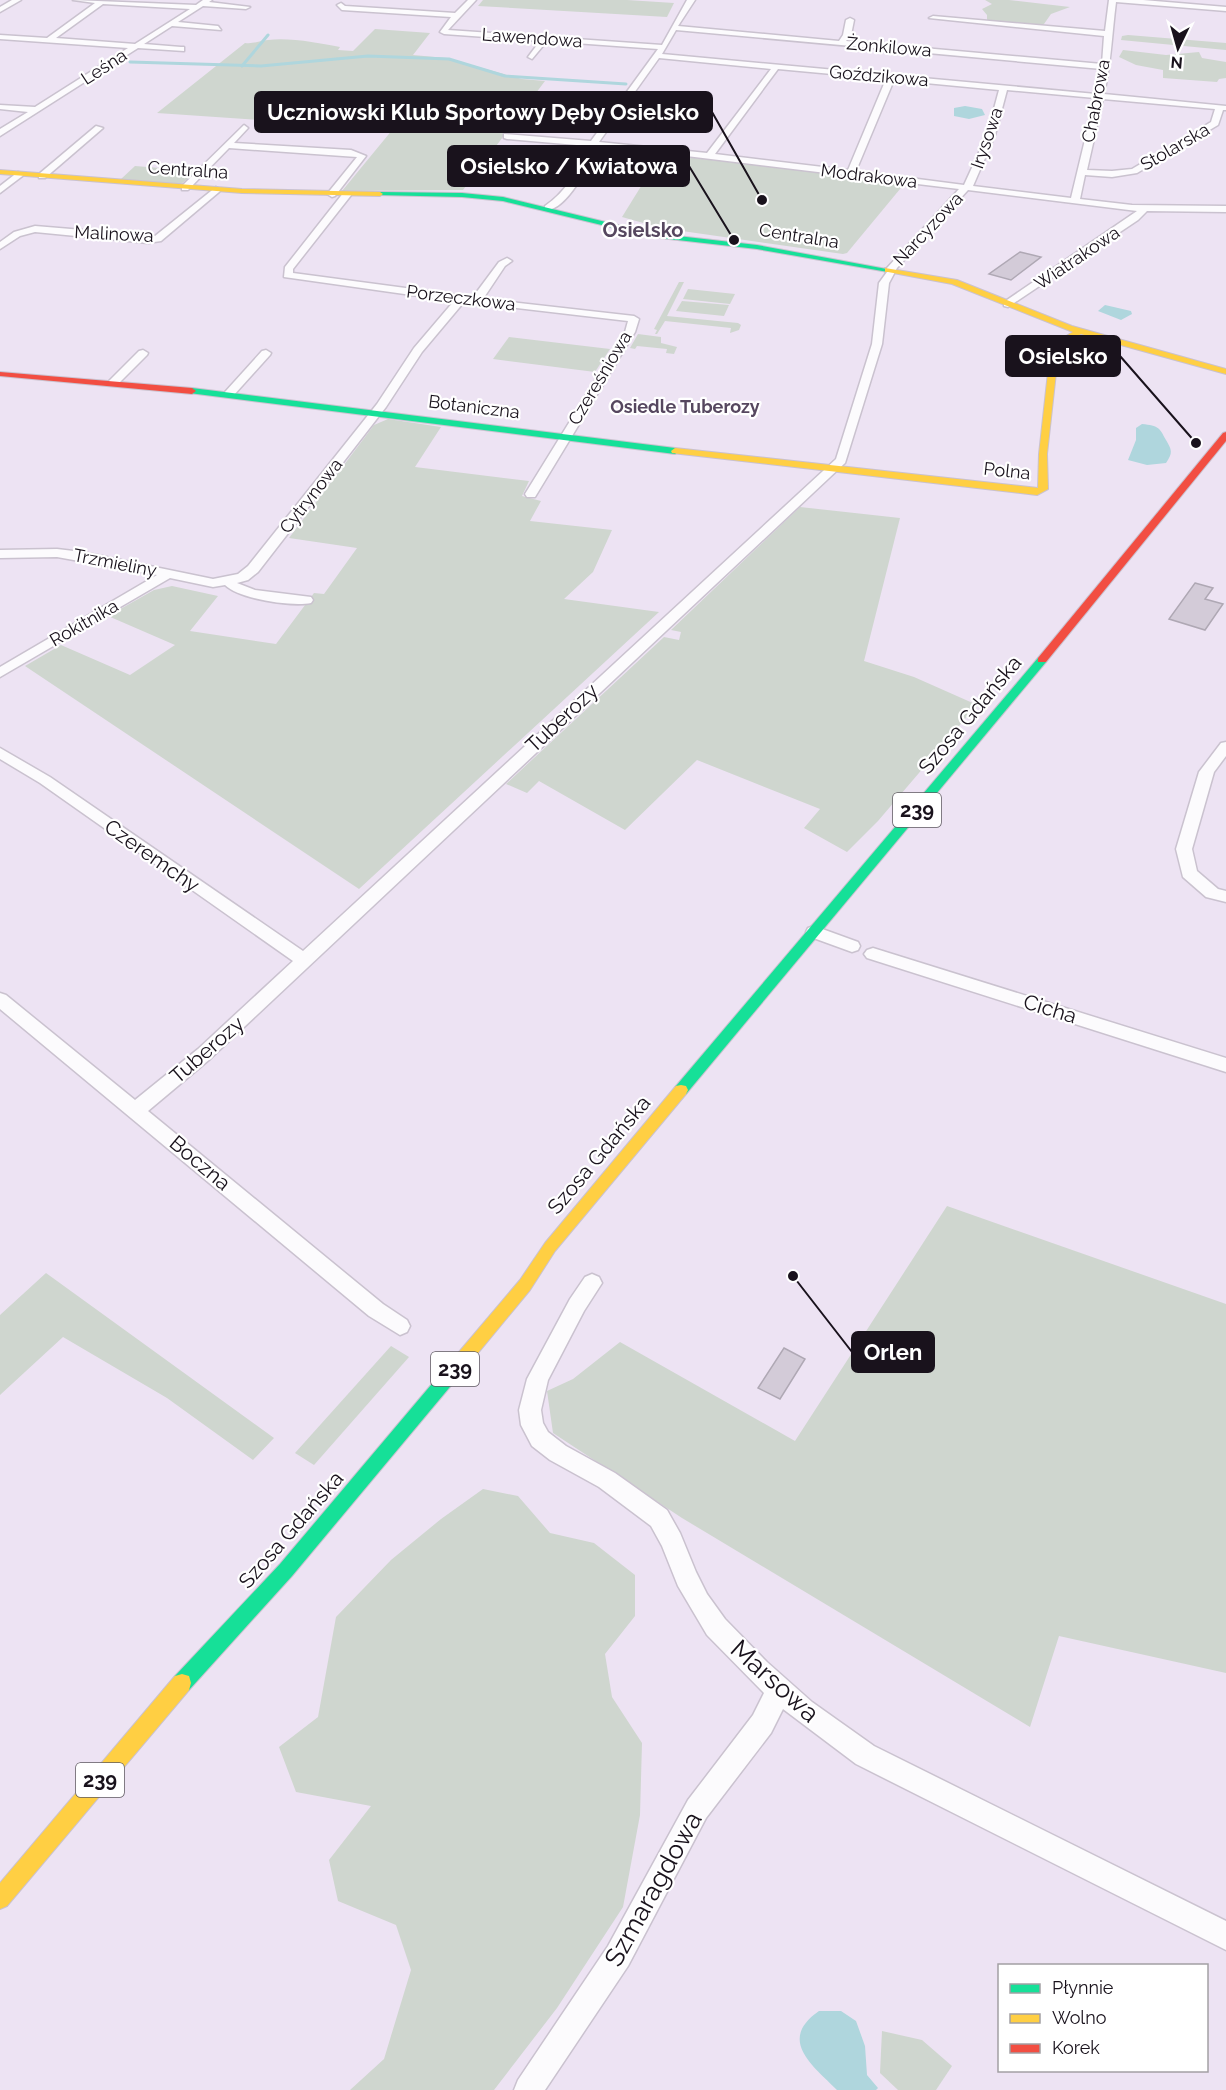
<svg xmlns="http://www.w3.org/2000/svg" width="1226" height="2090" viewBox="0 0 1226 2090" font-family="Raleway,sans-serif">
  <style>
    .green { fill: #cfd6cf }
    .water { fill: #afd6dd }
    .lines { fill: none; stroke-linecap: round; stroke-linejoin: round }
    .stream { stroke: #afd6dd; stroke-width: 3 }
    .building { fill: #d3cbd8; stroke: #afa8b4; stroke-width: 1.5 }
    .street-casing { stroke: #cac2cf; stroke-width: 3 }
    .fast-casing { stroke: #cac2cf; stroke-width: 2 }
    .slow-casing { stroke: #cac2cf; stroke-width: 2 }
    .jam-casing { stroke: #cac2cf; stroke-width: 2 }
    .street { fill: #fcfbfd; fill-rule: evenodd }
    .fast { fill: #16e098; fill-rule: evenodd }
    .slow { fill: #ffcf43; fill-rule: evenodd }
    .jam { fill: #f24e42; fill-rule: evenodd }
    .labels { text-anchor: middle; stroke-width: 4.5; stroke-linejoin: round; paint-order: stroke }
    .far-street-label { font-size: 18px; fill: #19121c; stroke: #fff }
    .far-neighbourhood-label { font-size: 18px; font-weight: bold; fill: #56475f; stroke: #fff }
    .far-quarter-label { font-size: 20px; font-weight: bold; fill: #56475f; stroke: #fff }
    .shield { fill: #fff; stroke: #5e5960; stroke-width: 1.5 }
    .shield-label { font-size: 20px; font-weight: bold; fill: #19121c }
    .street-label { font-size: 21px; fill: #19121c; stroke: #fff }
    .near-street-label { font-size: 26px; fill: #19121c; stroke: #fff }
    .leader { fill: none; stroke: #19121c; stroke-width: 2 }
    .callout-dot { fill: #19121c; stroke: #fff; stroke-width: 2 }
    .callout { fill: #19121c; stroke: #19121c; stroke-width: 2 }
    .callout-label { font-size: 22px; text-anchor: middle; font-weight: bold; fill: #fff }
  </style>
  <rect width="100%" height="100%" fill="#ede3f3"/>
  <g class="green">
    <polygon points="483,0 627,0 674,3 667,17 478,6"/>
    <polygon points="985,0 1009,0 1070,7 1051,14 1044,24 1037,27 999,24 987,20 987,15 982,9 992,4"/>
    <path d="M375,29L430,33L413,55L446,58L522,79L545,81L463,190L342,191L393,129L157,113L245,43C254,44 259,41 268,40C288,37 320,43 340,47L338,50L353,51Z"/>
    <polygon points="1128,35 1226,43 1226,50 1121,40 1122,36"/>
    <polygon points="1123,50 1166,55 1199,52 1202,58 1226,62 1226,78 1219,79 1217,82 1163,78 1163,70 1136,65 1119,57"/>
    <polygon points="661,154 905,183 847,253 843,254 661,228 622,217"/>
    <polygon points="135,166 198,171 181,184 120,180"/>
    <polygon points="679,282 684,282 667,316 738,323 741,325 739,330 730,333 731,328 665,321 657,334 655,334 657,330 654,329"/>
    <polygon points="688,289 735,294 730,304 683,299"/>
    <polygon points="682,301 729,305 724,316 676,311"/>
    <polygon points="638,334 661,337 661,343 677,347 674,354 666,353 667,349 637,346 635,349 630,348"/>
    <polygon points="509,337 610,349 595,372 493,359"/>
    <polygon points="388,419 441,427 415,467 529,481 522,496 541,501 530,521 612,530 593,572 564,599 659,612 359,889 25,666 61,645 130,675 175,645 108,616 154,590 172,586 218,596 190,631 276,644 314,593 324,594 357,548 289,538 374,425"/>
    <polygon points="800,507 900,518 864,661 914,677 975,704 965,719 878,821 847,852 804,828 820,809 697,760 625,830 539,781 527,793 506,784 664,637 679,640 681,632 671,630"/>
    <polygon points="947,1206 1226,1304 1226,1673 1059,1636 1030,1727 682,1518 553,1433 547,1391 573,1379 620,1342 795,1441"/>
    <polygon points="46,1273 274,1438 253,1460 167,1398 63,1337 0,1395 0,1315"/>
    <polygon points="391,1346 409,1357 314,1465 295,1453"/>
    <polygon points="483,1489 518,1496 550,1533 594,1543 635,1575 635,1616 605,1654 612,1697 642,1743 640,1815 623,1907 557,2008 494,2090 350,2090 384,2059 411,1970 396,1925 338,1901 329,1860 371,1806 296,1792 279,1747 318,1717 336,1617 391,1560 441,1519"/>
    <polygon points="882,2031 922,2040 952,2066 936,2090 898,2090 880,2073"/>
  </g>
  <g class="water">
    <polygon points="965,106 982,109 985,115 969,119 954,116 954,108"/>
    <polygon points="1105,305 1131,311 1132,314 1121,320 1098,311"/>
    <path d="M1142,424C1159,426 1159,427 1166,440C1172,450 1173,453 1166,463L1147,465L1128,460L1136,440V428Z"/>
    <path d="M819,2011H841L856,2021L865,2046L867,2075L878,2088L876,2090H837C813,2066 777,2040 819,2011Z"/>
  </g>
  <g class="lines">
    <g class="stream">
      <polyline points="130,62 261,66 368,56 449,59 505,76 626,84"/>
      <polyline points="242,66 268,35"/>
    </g>
  </g>
  <g class="building">
    <polygon points="1020,252 1041,257 1011,280 989,274"/>
    <polygon points="1195,583 1213,588 1205,599 1223,604 1205,630 1169,619"/>
    <polygon points="784,1348 805,1359 780,1399 758,1388"/>
  </g>
  <g class="lines">
    <defs>
      <g id="street">
        <polygon points="12,0 21,0 0,12 0,7"/>
        <path d="M73,0L196,5L203,0H212L209,2L250,7L246,9L203,6L178,22L218,26L221,30L172,26L144,44L181,47H184V51L138,48L0,136V129L28,112L0,109V105L35,107L128,48L0,39V35L47,38L95,3ZM103,4L190,9L135,44L56,38Z"/>
        <path d="M468,0H476L448,30L662,45L687,0H695L678,26L839,41L843,35L846,20L850,18L854,20L851,35L846,41L1102,64L1104,36L929,18L933,16L1105,31L1109,0H1143L1226,7V11L1116,2C1112,33 1111,64 1104,94L1226,106V110H1223L1218,125L1137,173L1112,177L1085,175L1080,199L1132,205L1226,206V212L1147,211L1138,220L1008,307L1004,306V302L1137,211L968,190L897,268L889,283L882,344L845,463L210,1059L148,1111L383,1304L407,1320L410,1326L407,1332L400,1335L369,1316L0,1009V993L6,995L135,1100L198,1049L293,961L40,783L0,759V748L50,777L303,951L836,459L872,344L879,283L887,272V268L959,189L670,154L597,147C590,164 566,212 545,210V206C566,192 579,169 588,146L507,139L504,138V134L591,141L658,49L547,41L532,59L528,57L540,41L444,34L440,32L451,17L342,10L337,5L341,3L345,6L455,13ZM676,30L1102,69L1096,94L662,54ZM659,58L771,69L707,153L599,142ZM778,69L886,79L848,170L715,154ZM894,80L999,90L987,135L964,185L856,171ZM1007,90L1095,98L1071,198L973,186L995,135ZM1103,99L1215,109L1211,122L1132,169L1112,171L1087,170Z"/>
        <polygon points="244,125 248,128 234,143 351,150 366,156 335,196 332,197 327,194 357,157 229,148 188,190 182,190 182,186"/>
        <polygon points="96,126 103,128 45,178 39,178 39,174"/>
        <polygon points="18,172 25,174 0,193 0,186"/>
        <polygon points="216,187 221,190 219,192 161,241 148,243 35,232 20,236 0,249 0,242 14,232 35,226 155,236"/>
        <path d="M344,192L352,194L293,269V273L473,297L499,262L507,258L512,261L505,266L483,299L634,316L639,319L635,332L535,497H527L525,494L625,332L628,321L464,302L422,352L386,407L258,572L248,580L237,583L255,590L311,597L313,600L311,603C292,607 239,599 225,585L213,587L170,578L0,677V667L157,575L57,557L0,558V550L57,549L82,552L213,579L238,574L248,566L377,404L414,348L454,301L284,277L285,267Z"/>
        <polygon points="143,350 148,353 147,355 117,385 109,385 109,381 139,351"/>
        <polygon points="266,350 271,353 270,355 233,396 225,396 225,392 262,351"/>
        <polygon points="1226,742 1226,756 1214,772 1192,849 1197,871 1218,889 1226,891 1226,902 1206,897 1183,877 1176,849 1199,772 1221,743"/>
        <polygon points="814,926 858,942 860,946 858,950 852,952 808,936 806,932 808,928"/>
        <polygon points="873,948 1226,1058 1226,1072 867,958 864,954 867,950"/>
        <polygon points="592,1274 599,1277 602,1283 584,1311 548,1380 541,1410 543,1423 548,1432 566,1446 615,1473 667,1510 680,1533 696,1572 707,1594 725,1619 767,1662 812,1702 874,1746 1226,1921 1226,1950 856,1764 783,1709 771,1733 706,1818 628,1966 545,2090 514,2090 518,2080 608,1946 688,1800 753,1715 764,1693 707,1635 678,1586 662,1546 651,1526 599,1487 550,1460 532,1446 521,1425 519,1410 527,1379 570,1299 585,1277"/>
      </g>
      <g id="fast">
        <polygon points="380,192 462,193 503,197 651,233 757,245 892,270 888,272 757,249 651,237 503,201 462,197 378,195"/>
        <polygon points="192,388 675,448 679,451 675,454 189,393 189,389"/>
        <polygon points="1042,657 1046,658 1046,662 686,1094 676,1094 674,1090 676,1086 1038,658"/>
        <polygon points="448,1370 454,1372 456,1377 454,1382 292,1576 189,1690 182,1692 175,1690 173,1683 175,1676 280,1564 442,1372"/>
      </g>
      <g id="slow">
        <polygon points="0,170 242,189 380,192 383,194 380,196 242,193 0,174"/>
        <polygon points="885,268 957,280 1072,326 1226,369 1226,374 1081,334 1059,346 1047,454 1048,489 1037,495 672,453 671,451 675,448 1038,488 1039,454 1051,345 1073,332 952,284 888,272 885,272"/>
        <polygon points="681,1085 686,1086 688,1090 686,1094 555,1251 530,1290 454,1382 448,1384 442,1382 440,1377 442,1372 520,1280 545,1243 676,1086"/>
        <polygon points="182,1674 189,1676 191,1683 189,1690 7,1906 0,1909 0,1883 175,1676"/>
      </g>
      <g id="jam">
        <polygon points="0,372 192,388 196,391 192,394 0,376"/>
        <polygon points="1226,432 1226,441 1046,662 1038,662 1038,658 1223,433"/>
      </g>
    </defs>
    <use href="#street" class="street-casing"/>
    <use href="#fast" class="fast-casing"/>
    <use href="#slow" class="slow-casing"/>
    <use href="#jam" class="jam-casing"/>
    <use href="#street" class="street"/>
    <use href="#fast" class="fast"/>
    <use href="#slow" class="slow"/>
    <use href="#jam" class="jam"/>
  </g>
  <g class="labels">
    <g class="far-street-label">
      <text transform="translate(532 38) rotate(4)" y="6">Lawendowa</text>
      <text transform="translate(889 47) rotate(5)" y="6">Żonkilowa</text>
      <text transform="translate(104 67) rotate(-33)" y="6">Leśna</text>
      <text transform="translate(879 76) rotate(5)" y="6">Goździkowa</text>
      <text transform="translate(1096 101) rotate(-79)" y="6">Chabrowa</text>
      <text transform="translate(987 138) rotate(-71)" y="6">Irysowa</text>
      <text transform="translate(1175 147) rotate(-30)" y="6">Stolarska</text>
      <text transform="translate(188 170) rotate(4)" y="6">Centralna</text>
      <text transform="translate(869 176) rotate(7)" y="6">Modrakowa</text>
      <text transform="translate(928 229) rotate(-47)" y="6">Narcyzowa</text>
      <text transform="translate(114 234) rotate(3)" y="6">Malinowa</text>
      <text transform="translate(799 236) rotate(9)" y="6">Centralna</text>
      <text transform="translate(1077 258) rotate(-34)" y="6">Wiatrakowa</text>
      <text transform="translate(461 298) rotate(7)" y="6">Porzeczkowa</text>
      <text transform="translate(600 378) rotate(-59)" y="6">Czereśniowa</text>
      <text transform="translate(474 407) rotate(7)" y="6">Botaniczna</text>
      <text transform="translate(1007 471) rotate(6)" y="6">Polna</text>
      <text transform="translate(311 496) rotate(-52)" y="6">Cytrynowa</text>
      <text transform="translate(115 563) rotate(11)" y="6">Trzmieliny</text>
      <text transform="translate(84 623) rotate(-30)" y="6">Rokitnika</text>
    </g>
    <g class="far-neighbourhood-label">
      <text x="685" y="413">Osiedle Tuberozy</text>
    </g>
    <g class="far-quarter-label">
      <text x="643" y="237">Osielsko</text>
    </g>
    <g class="shield">
      <rect x="893" y="793" width="48" height="34" rx="4.5"/>
      <rect x="431" y="1352" width="48" height="34" rx="4.5"/>
      <rect x="76" y="1763" width="48" height="34" rx="4.5"/>
    </g>
    <g class="shield-label">
      <text x="917" y="817">239</text>
      <text x="455" y="1376">239</text>
      <text x="100" y="1787">239</text>
    </g>
    <g class="street-label">
      <text transform="translate(970 715) rotate(-50)" y="7">Szosa Gdańska</text>
      <text transform="translate(562 718) rotate(-43)" y="7">Tuberozy</text>
      <text transform="translate(152 856) rotate(35)" y="7">Czeremchy</text>
      <text transform="translate(1050 1009) rotate(17)" y="7">Cicha</text>
      <text transform="translate(207 1050) rotate(-41)" y="7">Tuberozy</text>
      <text transform="translate(599 1155) rotate(-50)" y="7">Szosa Gdańska</text>
      <text transform="translate(200 1163) rotate(40)" y="7">Boczna</text>
      <text transform="translate(291 1530) rotate(-49)" y="7">Szosa Gdańska</text>
    </g>
    <g class="near-street-label">
      <text transform="translate(775 1681) rotate(42)" y="9">Marsowa</text>
      <text transform="translate(653 1889) rotate(-61)" y="9">Szmaragdowa</text>
    </g>
  </g>
  <path class="leader" d="M762 200L712 112M734 240L689 166M1196 443L1120 356M793 1276L852 1352"/>
  <g class="callout-dot">
    <circle cx="762" cy="200" r="6"/>
    <circle cx="734" cy="240" r="6"/>
    <circle cx="1196" cy="443" r="6"/>
    <circle cx="793" cy="1276" r="6"/>
  </g>
  <g class="callout">
    <rect x="255" y="92" width="457" height="40" rx="6"/>
    <rect x="448" y="146" width="241" height="40" rx="6"/>
    <rect x="1006" y="336" width="114" height="40" rx="6"/>
    <rect x="852" y="1332" width="82" height="40" rx="6"/>
  </g>
  <g class="callout-label">
    <text x="483" y="120">Uczniowski Klub Sportowy Dęby Osielsko</text>
    <text x="569" y="174">Osielsko / Kwiatowa</text>
    <text x="1063" y="364">Osielsko</text>
    <text x="893" y="1360">Orlen</text>
  </g>
  <rect x="998" y="1964" width="210" height="108" fill="#ffffff" stroke="#a3a0a4" stroke-width="1.5"/>
  <rect x="1010" y="1984" width="30" height="9" fill="#16e098" stroke="#a3a0a4" stroke-width="1.5"/>
  <text x="1052" y="1994" font-size="18" fill="#19121c">Płynnie</text>
  <rect x="1010" y="2014" width="30" height="9" fill="#ffcf43" stroke="#a3a0a4" stroke-width="1.5"/>
  <text x="1052" y="2024" font-size="18" fill="#19121c">Wolno</text>
  <rect x="1010" y="2044" width="30" height="9" fill="#f24e42" stroke="#a3a0a4" stroke-width="1.5"/>
  <text x="1052" y="2054" font-size="18" fill="#19121c">Korek</text>
  <g transform="translate(1178 48) rotate(185)" stroke="#ffffff" stroke-width="4.5" paint-order="stroke">
  <path d="M0-4.5L10 22L0 15L-10 22Z" fill="#19121c"/>
  <text y="-9" font-size="16" font-weight="bold" text-anchor="middle" fill="#19121c">N</text>
  </g>
</svg>
